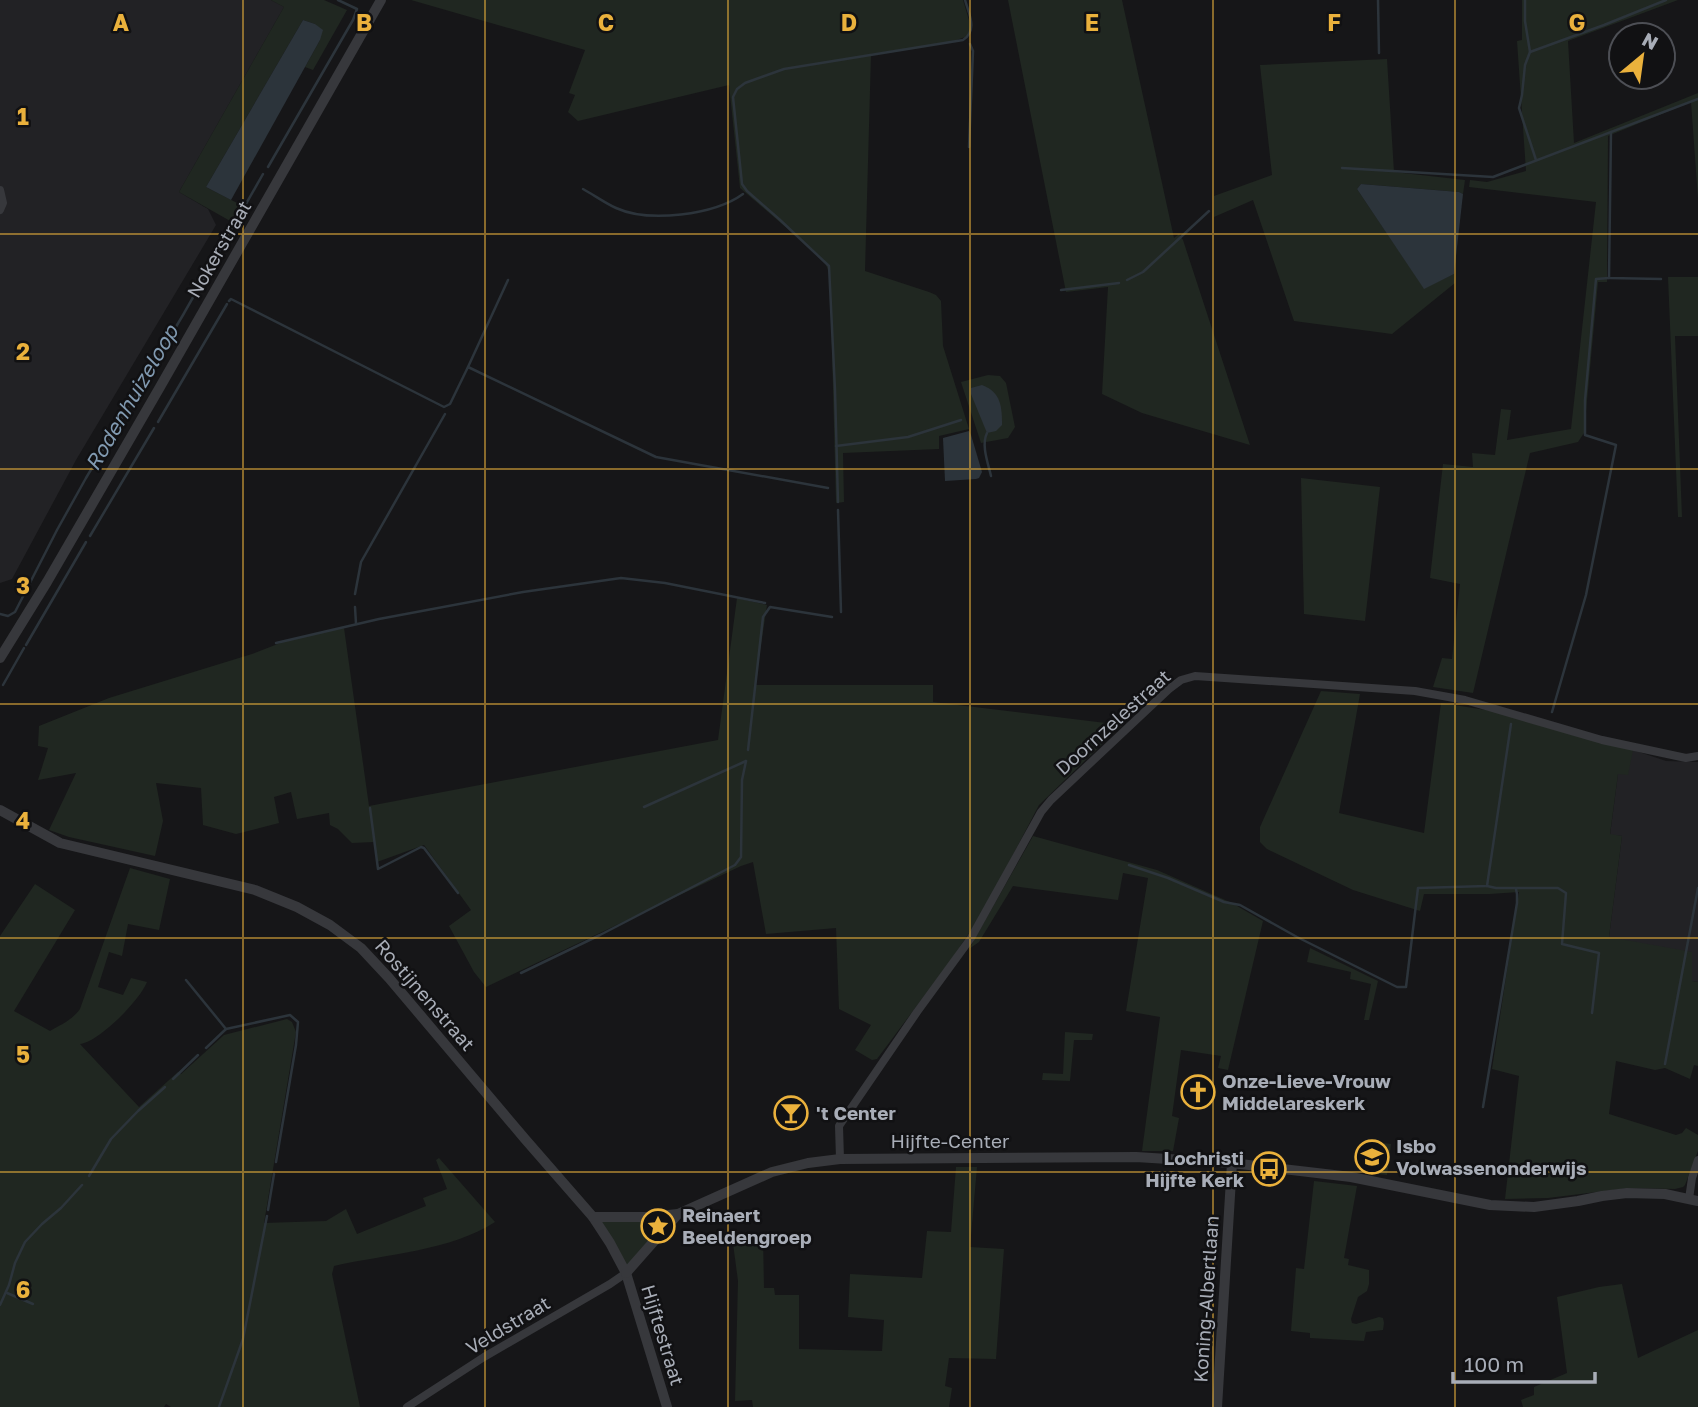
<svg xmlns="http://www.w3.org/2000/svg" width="1698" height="1407" viewBox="0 0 1698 1407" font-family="'Golos Text',sans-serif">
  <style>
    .built { fill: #222225 }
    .green { fill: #202721 }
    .water { fill: #2c343b }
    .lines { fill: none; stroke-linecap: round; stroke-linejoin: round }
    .stream { stroke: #2c343b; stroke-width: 2.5 }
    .minor { stroke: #37383c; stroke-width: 8 }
    .tertiary { stroke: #37383c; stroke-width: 10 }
    .grid { fill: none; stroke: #eab13c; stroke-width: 2; stroke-opacity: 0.55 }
    .labels { text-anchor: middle; stroke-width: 5; stroke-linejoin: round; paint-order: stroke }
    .street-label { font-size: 19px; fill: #a8adb7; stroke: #111113 }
    .poi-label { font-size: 19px; font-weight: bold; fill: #a8adb7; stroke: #111113; text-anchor: start }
    .water-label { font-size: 21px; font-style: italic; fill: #819ab1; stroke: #111113 }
    .grid-label { font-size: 23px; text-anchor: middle; font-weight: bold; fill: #eab13c; stroke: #111113; stroke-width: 5; stroke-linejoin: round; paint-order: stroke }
  </style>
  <rect width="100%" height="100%" fill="#161618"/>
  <g class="built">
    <polygon points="0,0 271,0 284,7 179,192 208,209 216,225 76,460 12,579 0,583"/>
    <polygon points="1633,750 1666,761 1698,762 1698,982 1692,981 1609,937 1622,836 1610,835 1618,774"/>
  </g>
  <g class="green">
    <polygon points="271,0 324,0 347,10 313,70 305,67 320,40 315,24 303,20 206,187 241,205 232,222 179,192 284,7"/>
    <polygon points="411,0 963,0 971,27 969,33 965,37 951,42 871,54 865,271 929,292 936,295 941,301 943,346 969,429 939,436 939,449 843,453 844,502 836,503 830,275 824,260 740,188 729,85 578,121 568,112 575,95 569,93 585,50"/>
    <polygon points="1008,0 1122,0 1174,238 1179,234 1183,240 1250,445 1142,413 1102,394 1108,287 1066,292"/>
    <polygon points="1522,0 1678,0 1568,41 1574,143 1698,93 1698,199 1691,102 1608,136 1607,282 1598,282 1584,433 1578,442 1530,453 1473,693 1433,687 1442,658 1452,659 1460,584 1430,578 1443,464 1473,467 1472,453 1495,455 1501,409 1511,410 1507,440 1571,429 1596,202 1469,187 1470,180 1487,182 1526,171 1517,41 1522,40"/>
    <polygon points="1387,59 1394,172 1465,180 1463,194 1459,192 1361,184 1357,189 1424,288 1454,274 1455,283 1392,334 1294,321 1253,200 1214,217 1214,196 1272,175 1260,65"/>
    <polygon points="1668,277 1698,277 1698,336 1675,336 1682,517 1678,517"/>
    <polygon points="988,375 1000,376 1006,383 1015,427 1008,438 981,443 961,382"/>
    <polygon points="1301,478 1380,487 1365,621 1304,614"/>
    <polygon points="737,598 767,605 755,685 933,685 933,702 1122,725 1039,805 1004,872 973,927 951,960 877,1059 872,1060 855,1050 871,1025 839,1009 836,928 766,934 753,862 741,866 486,987 474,972 449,926 471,910 424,845 377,862 374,842 352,843 338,829 330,825 329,813 297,819 291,792 274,797 279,823 236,834 203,825 201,788 156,783 163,821 155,856 69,837 49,830 76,773 38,780 48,748 38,746 39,726 109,698 252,654 288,640 344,628 369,806 718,740"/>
    <polygon points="1321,691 1360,694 1339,813 1424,833 1441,703 1512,714 1633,750 1628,775 1618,774 1610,834 1622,836 1609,937 1692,952 1692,981 1698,982 1698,1066 1694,1065 1690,1079 1665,1068 1655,1070 1616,1061 1609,1114 1676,1135 1682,1133 1686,1128 1698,1135 1698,1151 1685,1185 1683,1187 1675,1189 1629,1188 1548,1198 1505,1199 1519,1076 1492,1069 1519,892 1490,894 1424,894 1420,911 1353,890 1267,849 1260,842 1260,827"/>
    <polygon points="1033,836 1157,870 1232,903 1263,921 1228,1070 1218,1068 1221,1056 1181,1050 1172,1116 1179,1118 1173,1151 1142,1151 1160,1017 1126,1011 1148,878 1123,873 1118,900 1013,886 979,942 969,949"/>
    <path d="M130,868L170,879L159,930L128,924L122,956L109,952L98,987L123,995L131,978L147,982C140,1000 99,1042 80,1044L139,1107L178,1072L181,1074L224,1035L287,1019L292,1022L296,1032L264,1223L326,1221L346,1209L357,1234L426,1206L423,1198L447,1189L436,1160L439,1158L495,1222C450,1251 386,1254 334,1266L332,1274L360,1407H171L166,1404L164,1407H0V936L35,884L75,910L14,1011L50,1031C62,1024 71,1021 80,1009Z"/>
    <polygon points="1310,948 1378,981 1369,1020 1364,1020 1371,984 1350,979 1351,972 1307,962"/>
    <polygon points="1065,1032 1093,1034 1092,1040 1074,1040 1070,1081 1042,1080 1043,1073 1063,1074"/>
    <polygon points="1375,1142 1391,1144 1387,1175 1371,1173"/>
    <polygon points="956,1167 977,1167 970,1247 1004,1249 996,1359 949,1358 945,1386 952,1388 949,1407 753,1407 752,1400 735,1401 738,1281 732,1236 763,1236 764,1288 774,1288 775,1295 799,1295 799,1349 882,1351 884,1320 848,1317 850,1274 922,1278 927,1231 951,1232"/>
    <polygon points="1314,1181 1357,1186 1344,1258 1349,1259 1348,1265 1369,1270 1369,1284 1367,1291 1358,1297 1351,1319 1352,1323 1356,1324 1379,1317 1383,1318 1384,1323 1383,1330 1366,1332 1364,1341 1310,1338 1310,1333 1291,1331 1296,1268 1304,1269"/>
    <polygon points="678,1214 626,1273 593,1217"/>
    <polygon points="1622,1284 1638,1358 1698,1330 1698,1407 1523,1407 1521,1400 1534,1395 1534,1387 1567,1373 1557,1297 1599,1287"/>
  </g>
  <g class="water">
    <polygon points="303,20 315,24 323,30 320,40 231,200 206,187"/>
    <polygon points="1361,184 1459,192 1463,194 1454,274 1424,289 1357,189"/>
    <path d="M982,385C1001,392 1002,407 1002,425L996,431L987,433L971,394V388Z"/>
    <polygon points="969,431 971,435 982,472 979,478 976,479 945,481 943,438"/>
  </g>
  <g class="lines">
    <g class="stream">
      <polyline points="1378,0 1379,53"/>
      <polyline points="1525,0 1525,21 1530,52 1525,65 1522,95 1519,108 1536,160"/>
      <polyline points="1530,52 1604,25 1666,0"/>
      <polyline points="1611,132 1609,278 1661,279"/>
      <polyline points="969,147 973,51 970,44"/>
      <polyline points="268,167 353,20 357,9 338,0"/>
      <polyline points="1342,168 1493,177 1698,99"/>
      <path d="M583,189C594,195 605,203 616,208C649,223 714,215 743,194"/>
      <polyline points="1127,280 1143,272 1209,211"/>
      <polyline points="1061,290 1119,283"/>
      <polyline points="229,301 231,299 444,407 450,404 468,367 656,457 828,488"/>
      <polyline points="468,367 508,280"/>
      <polyline points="158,422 227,304"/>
      <path d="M987,433C981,445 988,463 991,476"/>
      <polyline points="836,446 908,437 961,420"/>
      <path d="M838,502L835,390L829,266L779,219L747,191L742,184L733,97L737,89L745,83L784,69L963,40C978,30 969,14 965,0"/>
      <polyline points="838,510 841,612"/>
      <polyline points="90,536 154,428"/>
      <polyline points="355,594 361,562 445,414"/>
      <polyline points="355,607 356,624"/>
      <polyline points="0,614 8,616 15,612 57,530 86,478 183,315 263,174"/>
      <polyline points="276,643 379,619 523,592 621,578 665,583 765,603"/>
      <polyline points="26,645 86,542"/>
      <polyline points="3,685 24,648"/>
      <polyline points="1552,712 1586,595 1616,445 1585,435 1585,400 1596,279 1609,278"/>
      <polyline points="748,750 763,617 770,607 832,617"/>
      <polyline points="644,807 746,761"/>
      <polyline points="370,808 378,869 421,847 424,848 458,893"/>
      <polyline points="1129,865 1168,878 1224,902 1240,905 1297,937 1397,987 1406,987 1418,888 1487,886 1511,724"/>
      <polyline points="1487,886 1496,888 1558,888 1566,893 1562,944 1599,953 1592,1013"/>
      <polyline points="521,973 600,935 735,865 741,857 742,780 746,761"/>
      <polyline points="186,980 226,1029"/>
      <polyline points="206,1048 226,1029 290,1015 298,1022 296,1045 276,1162"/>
      <polyline points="1665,1064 1698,888"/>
      <polyline points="173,1079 198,1055"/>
      <polyline points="1483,1107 1517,903 1517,894 1516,889"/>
      <polyline points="89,1176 111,1139 138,1111 165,1087"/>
      <polyline points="268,1210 274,1174"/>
      <polyline points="7,1293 33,1304"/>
      <polyline points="0,1305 9,1285 15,1263 25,1242 42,1224 61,1208 82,1185"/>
      <polyline points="219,1407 243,1339 267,1216"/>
    </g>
    <g class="minor">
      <polyline points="0,190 3,203 0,210"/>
      <polyline points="840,1159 839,1126 917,1012 971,938 1041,812 1051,800 1169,689 1181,680 1195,676 1415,691 1465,700 1602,740 1686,758 1698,756"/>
      <polyline points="1689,1199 1692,1178 1698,1160"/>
      <polyline points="407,1407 484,1357 610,1284 626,1273"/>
    </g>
    <g class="tertiary">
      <polyline points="0,658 47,582 160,387 381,0"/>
      <polyline points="0,810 60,843 255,890 297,907 330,925 361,948 389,978 525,1139 593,1217 610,1243 626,1273 667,1407"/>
      <polyline points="593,1217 649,1217 678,1214 772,1172 808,1163 840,1159 1136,1157 1232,1163 1351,1177 1490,1205 1534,1207 1578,1201 1602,1196 1627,1193 1665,1194 1698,1201"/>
      <polyline points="626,1273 678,1214"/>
      <polyline points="1217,1407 1232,1163"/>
    </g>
  </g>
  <path class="grid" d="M243,0V1407M485,0V1407M728,0V1407M970,0V1407M1213,0V1407M1455,0V1407M0,234H1698M0,469H1698M0,704H1698M0,938H1698M0,1172H1698"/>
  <defs>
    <symbol id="church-ring" viewBox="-11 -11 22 22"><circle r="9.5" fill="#111113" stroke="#eab13c" stroke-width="1.5"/><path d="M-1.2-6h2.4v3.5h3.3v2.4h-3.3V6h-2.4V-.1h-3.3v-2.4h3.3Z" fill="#eab13c"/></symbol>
    <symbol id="bar-ring" viewBox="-11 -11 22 22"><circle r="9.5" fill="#111113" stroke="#eab13c" stroke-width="1.5"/><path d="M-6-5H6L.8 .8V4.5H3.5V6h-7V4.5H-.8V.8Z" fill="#eab13c"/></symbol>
    <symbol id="school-ring" viewBox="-11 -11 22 22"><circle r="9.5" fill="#111113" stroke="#eab13c" stroke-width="1.5"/><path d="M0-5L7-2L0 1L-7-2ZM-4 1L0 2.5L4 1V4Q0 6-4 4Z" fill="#eab13c"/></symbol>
    <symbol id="bus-ring" viewBox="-11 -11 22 22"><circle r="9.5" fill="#111113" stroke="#eab13c" stroke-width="1.5"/><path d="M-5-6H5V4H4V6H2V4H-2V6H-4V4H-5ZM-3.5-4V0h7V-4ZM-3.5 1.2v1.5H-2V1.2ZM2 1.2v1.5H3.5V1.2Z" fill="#eab13c"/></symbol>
    <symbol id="sight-ring" viewBox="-11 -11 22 22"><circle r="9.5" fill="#111113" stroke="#eab13c" stroke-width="1.5"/><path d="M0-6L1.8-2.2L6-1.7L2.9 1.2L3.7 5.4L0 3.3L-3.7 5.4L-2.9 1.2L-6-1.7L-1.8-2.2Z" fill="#eab13c"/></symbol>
  </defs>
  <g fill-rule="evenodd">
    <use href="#church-ring" x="1179" y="1073" width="38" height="38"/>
    <use href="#bar-ring" x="772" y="1094" width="38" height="38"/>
    <use href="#school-ring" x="1353" y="1138" width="38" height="38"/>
    <use href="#bus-ring" x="1250" y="1150" width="38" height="38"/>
    <use href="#sight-ring" x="639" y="1207" width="38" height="38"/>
  </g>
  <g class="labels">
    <g class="street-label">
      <text transform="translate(219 249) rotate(-60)" y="7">Nokerstraat</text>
      <text transform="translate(1113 722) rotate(-42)" y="7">Doornzelestraat</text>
      <text transform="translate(425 995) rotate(49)" y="7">Rostijnenstraat</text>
      <text x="950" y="1148">Hijfte-Center</text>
      <text transform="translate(1206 1299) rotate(-86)" y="7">Koning-Albertlaan</text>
      <text transform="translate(508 1325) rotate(-31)" y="7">Veldstraat</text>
      <text transform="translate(663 1335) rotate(73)" y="7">Hijftestraat</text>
    </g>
    <g class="poi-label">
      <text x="1222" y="1088">Onze-Lieve-Vrouw<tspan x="1222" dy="22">Middelareskerk</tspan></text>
      <text x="816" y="1120">'t Center</text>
      <text x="1396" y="1153">Isbo<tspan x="1396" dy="22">Volwassenonderwijs</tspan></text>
      <text x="1244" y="1165" text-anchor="end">Lochristi<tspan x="1244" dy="22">Hijfte Kerk</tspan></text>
      <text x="682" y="1222">Reinaert<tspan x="682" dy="22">Beeldengroep</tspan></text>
    </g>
    <g class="water-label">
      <text transform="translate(132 398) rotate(-60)" y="7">Rodenhuizeloop</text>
    </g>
  </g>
  <g class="grid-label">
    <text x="121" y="31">A</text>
    <text x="364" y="31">B</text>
    <text x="606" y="31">C</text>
    <text x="849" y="31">D</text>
    <text x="1092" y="31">E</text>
    <text x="1334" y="31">F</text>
    <text x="1577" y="31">G</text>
    <text x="23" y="125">1</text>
    <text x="23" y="360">2</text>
    <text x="23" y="594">3</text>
    <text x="23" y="829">4</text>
    <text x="23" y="1063">5</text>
    <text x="23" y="1298">6</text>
  </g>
  <g transform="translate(1642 56) rotate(29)"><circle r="33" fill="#111113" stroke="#4d4f55" stroke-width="2"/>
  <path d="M0-5L12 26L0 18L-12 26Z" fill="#eab13c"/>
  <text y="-10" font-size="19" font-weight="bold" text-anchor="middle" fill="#a8adb7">N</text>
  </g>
  <path d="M1453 1372v10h142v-10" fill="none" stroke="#a8adb7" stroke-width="3.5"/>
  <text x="1464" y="1372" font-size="21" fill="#a8adb7" stroke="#111113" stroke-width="5" paint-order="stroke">100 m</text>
</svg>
